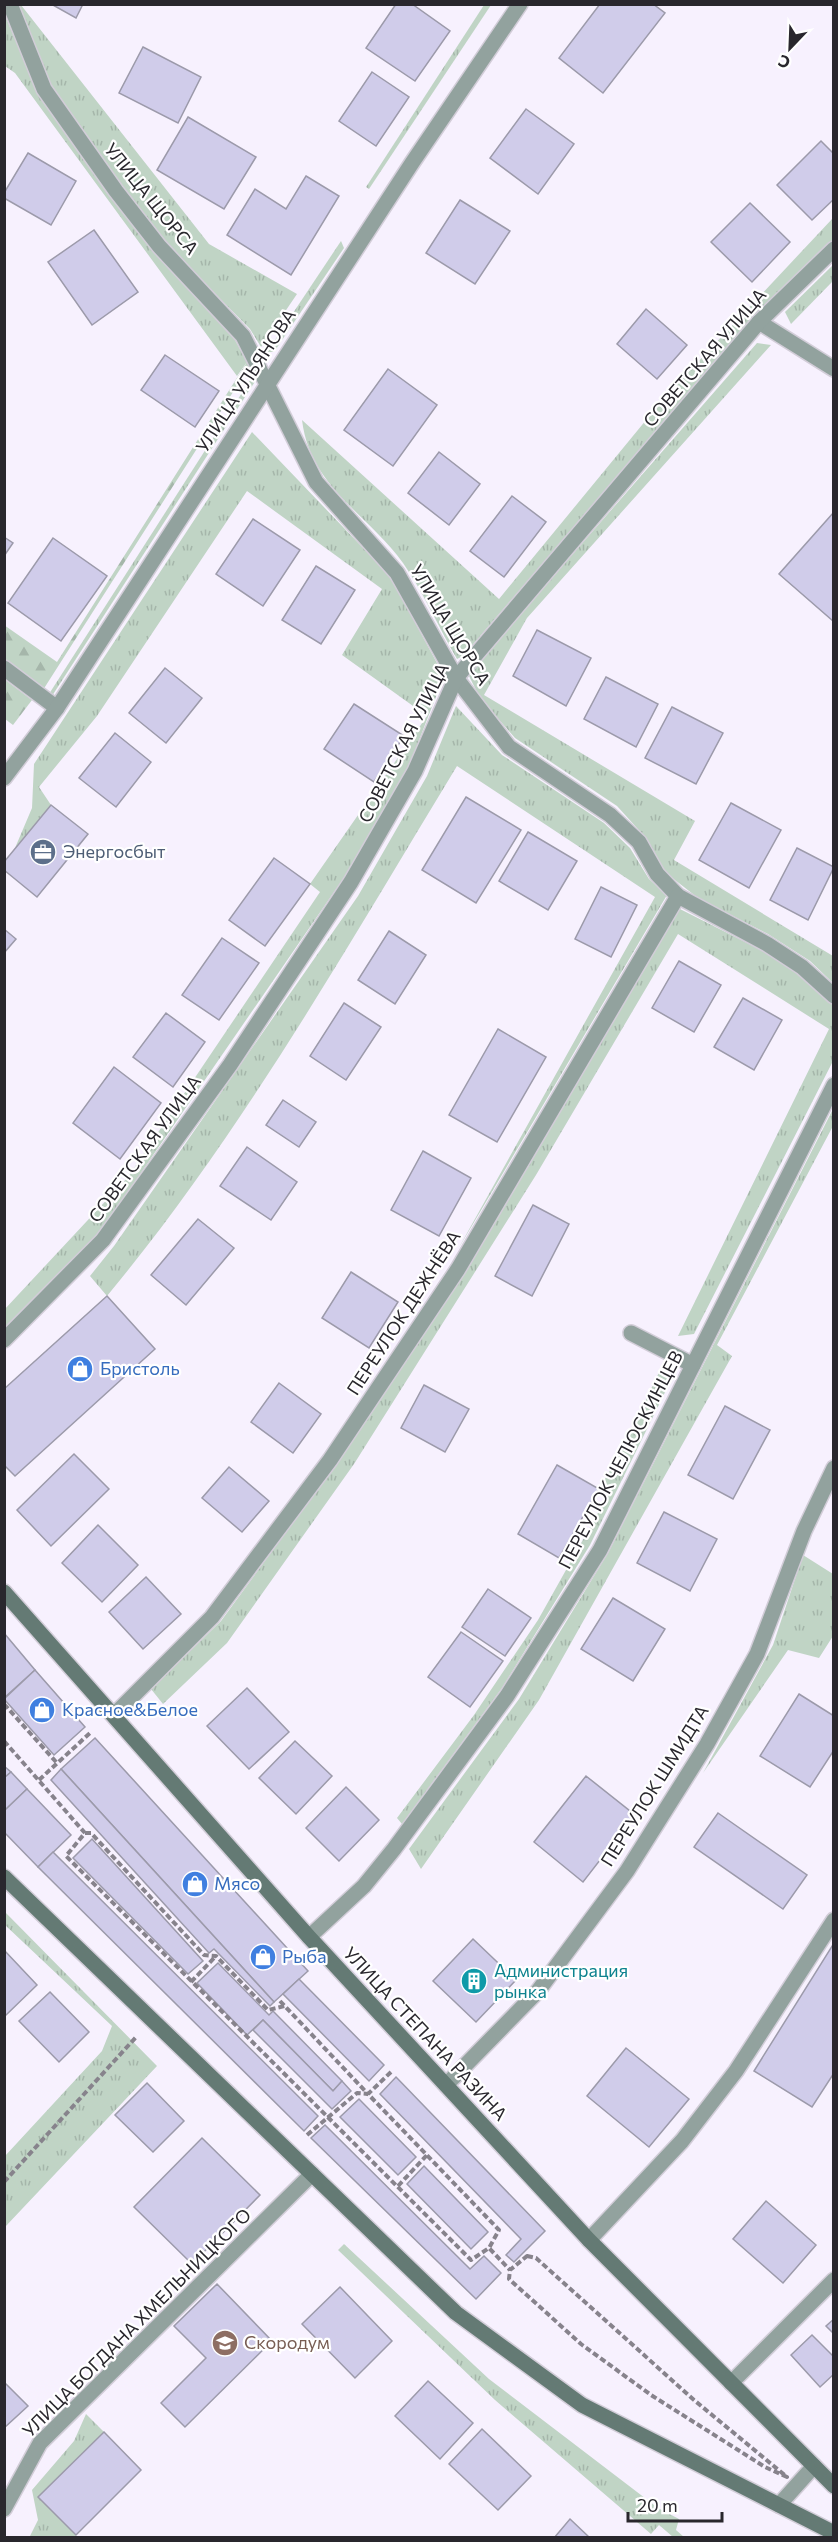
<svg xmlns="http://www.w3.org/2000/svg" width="838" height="2542" viewBox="0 0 838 2542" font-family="Commissioner,sans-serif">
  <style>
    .grass { fill: url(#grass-tufts) }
    .forest { fill: url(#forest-firs) }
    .building { fill: #d0ccea; stroke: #9c9aaa; stroke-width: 1.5 }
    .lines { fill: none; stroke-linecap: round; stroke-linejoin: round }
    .lane-casing { stroke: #d2cdd8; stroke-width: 18 }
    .street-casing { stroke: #d2cdd8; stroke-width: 18 }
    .secondary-casing { stroke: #d2cdd8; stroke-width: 18 }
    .path { stroke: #87838c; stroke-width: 4; stroke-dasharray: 6 3; stroke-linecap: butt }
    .lane { stroke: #92a29e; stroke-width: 15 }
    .street { stroke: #92a29e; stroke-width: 15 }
    .secondary { stroke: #647a74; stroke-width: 15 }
    .labels { text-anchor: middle; stroke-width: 4.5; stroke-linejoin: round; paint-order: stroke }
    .street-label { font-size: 18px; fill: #29272d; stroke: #fff }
    .service-label { font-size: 18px; fill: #4e5e75; stroke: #fff; text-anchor: start }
    .shop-label { font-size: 18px; fill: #366cbe; stroke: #fff; text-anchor: start }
    .culture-label { font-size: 18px; fill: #0d838f; stroke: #fff; text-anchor: start }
    .education-label { font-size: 18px; fill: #785e54; stroke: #fff; text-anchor: start }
  </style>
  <defs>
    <pattern id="grass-tufts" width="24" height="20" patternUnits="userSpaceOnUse" patternTransform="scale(1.5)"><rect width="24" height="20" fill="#c0d4c5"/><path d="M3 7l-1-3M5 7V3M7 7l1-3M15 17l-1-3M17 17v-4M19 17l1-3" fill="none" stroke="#a5b6aa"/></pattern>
    <pattern id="forest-firs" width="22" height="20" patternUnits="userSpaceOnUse" patternTransform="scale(1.5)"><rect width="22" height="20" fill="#c0d4c5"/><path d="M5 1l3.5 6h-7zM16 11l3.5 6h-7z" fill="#a5b6aa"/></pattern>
  </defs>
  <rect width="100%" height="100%" fill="#f7f1fe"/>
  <g class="grass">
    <polygon points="14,5 21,5 209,244 297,294 261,347 250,329 163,241 119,186 49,86"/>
    <polygon points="484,5 491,5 369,189 366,187"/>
    <polygon points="4,13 37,90 107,193 152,250 197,295 235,340 247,362 237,376 15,73 5,66"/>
    <path d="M833,218V240L757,314L463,656L457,659C439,628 424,593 403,563C367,513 310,487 302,420L499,599L665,397Z"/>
    <polygon points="341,241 344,248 274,352 267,352"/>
    <polygon points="833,265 833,281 791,324 785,312"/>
    <polygon points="757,343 771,345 527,618 484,695 695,821 674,860 833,956 833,983 810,961 768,934 698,898 666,873 646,838 617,806 515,738 480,698 468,674"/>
    <polygon points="254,374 256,380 52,696 49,694"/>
    <polygon points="252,432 390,576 444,676 409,766 345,876 101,1231 5,1329 4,1310 128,1177 320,892 310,884 427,716 342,655 382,589 247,491 97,716 39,787 51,805 15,848 32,808 34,764"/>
    <path d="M456,706L502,755L604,823L630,848L649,879L667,895L457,1251L655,897L457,766C347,947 242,1133 107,1296L90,1276L114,1246L358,896L427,776Z"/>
    <polygon points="678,908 765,952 798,973 833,1005 833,1061 694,1334 678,1336 829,1029 678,934 536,1175 354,1464 227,1643 163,1704 151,1689 221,1621 338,1461"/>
    <polygon points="833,1109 833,1126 717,1345 732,1356 539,1700 421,1869 409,1849 519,1699 608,1553"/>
    <polygon points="663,1364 674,1374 590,1545 502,1688 402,1824 397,1818 474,1715 538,1620 608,1495 599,1489 622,1450"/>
    <polygon points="803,1555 833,1574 833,1636 819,1658 788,1650 703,1773 773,1645"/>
    <polygon points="5,1912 157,2066 5,2227 5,2156 102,2051 112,2026 5,1925"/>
    <polygon points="344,2244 489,2379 658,2508 679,2519 676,2530 684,2537 673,2537 659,2525 651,2534 495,2400 338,2250"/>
    <polygon points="86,2414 104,2432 38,2497 76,2535 74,2538 29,2538 38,2520 32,2490 74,2441"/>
  </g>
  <g class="forest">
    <polygon points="247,362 249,367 43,690 5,660 4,625 57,662"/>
    <polygon points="4,679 32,700 13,725 5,719"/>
  </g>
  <g class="building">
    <polygon points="51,4 83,4 76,18"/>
    <polygon points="396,4 412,4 450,31 415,81 366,48"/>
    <polygon points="600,4 653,4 665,13 603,93 559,58"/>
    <polygon points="143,47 201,77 178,123 119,93"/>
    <polygon points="372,72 409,97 376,146 339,121"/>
    <polygon points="526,109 574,144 538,194 490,158"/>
    <polygon points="188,117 256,157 224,209 157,170"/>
    <polygon points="821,141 834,154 834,199 812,220 777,185"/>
    <polygon points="28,153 76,181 51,225 4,198 4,193"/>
    <polygon points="306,176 339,196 291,275 227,235 255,189 286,209"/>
    <polygon points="460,200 510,231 475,284 426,253"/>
    <polygon points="750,203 790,242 752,282 711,242"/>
    <polygon points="94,230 138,292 92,325 48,262"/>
    <polygon points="646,309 687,345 657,379 617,344"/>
    <polygon points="165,355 219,391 195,427 141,390"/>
    <polygon points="388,369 437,405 393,466 344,430"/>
    <polygon points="439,452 480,484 449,525 408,493"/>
    <polygon points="512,496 546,522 504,577 470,551"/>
    <polygon points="834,512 834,620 833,621 779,574"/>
    <polygon points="253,519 300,550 263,606 216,574"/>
    <polygon points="4,537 13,543 4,556"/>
    <polygon points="53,538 107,576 61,641 8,603"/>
    <polygon points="316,566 355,590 321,644 282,620"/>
    <polygon points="537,630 591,658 566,706 513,676"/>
    <polygon points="165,668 202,698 166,743 129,713"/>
    <polygon points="606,677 658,704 636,747 584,719"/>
    <polygon points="354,704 404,736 374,782 324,749"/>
    <polygon points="672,707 723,733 696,784 645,758"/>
    <polygon points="115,733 151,762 116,807 79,778"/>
    <polygon points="466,797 521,830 476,903 422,870"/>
    <polygon points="731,803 781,830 749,888 699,860"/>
    <polygon points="51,805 88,834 37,897 4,870 4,862"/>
    <polygon points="528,832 577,861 548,910 499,881"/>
    <polygon points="797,848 834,867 808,920 770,900"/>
    <polygon points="274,858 310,884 265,946 229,920"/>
    <polygon points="601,887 637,905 611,957 575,939"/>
    <polygon points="4,929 16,939 4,953"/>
    <polygon points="389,931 426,955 395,1004 358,980"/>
    <polygon points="222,938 259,963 219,1020 182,995"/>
    <polygon points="679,961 721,985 694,1032 652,1008"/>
    <polygon points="743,998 782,1020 754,1070 714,1047"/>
    <polygon points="344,1003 381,1027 346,1080 310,1056"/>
    <polygon points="166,1013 205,1042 173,1087 133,1057"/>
    <polygon points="498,1029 546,1057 497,1142 449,1115"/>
    <polygon points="114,1067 161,1103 120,1159 73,1123"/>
    <polygon points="283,1100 316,1122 299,1147 266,1125"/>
    <polygon points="247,1147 297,1182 271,1220 220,1186"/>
    <polygon points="423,1151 471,1178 439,1236 391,1210"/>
    <polygon points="533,1205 569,1224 532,1296 495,1276"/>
    <polygon points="198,1219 234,1248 186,1305 151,1275"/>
    <polygon points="351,1272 398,1302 369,1348 322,1318"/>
    <polygon points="107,1296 155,1349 15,1476 4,1465 4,1389"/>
    <polygon points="279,1383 321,1414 293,1453 251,1422"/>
    <polygon points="424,1385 469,1409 445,1452 401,1428"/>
    <polygon points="725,1406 770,1430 733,1499 688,1475"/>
    <polygon points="74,1454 109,1489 51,1546 17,1510"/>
    <polygon points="557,1465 599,1489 559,1558 518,1534"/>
    <polygon points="229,1467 269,1501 242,1532 202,1498"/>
    <polygon points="664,1512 717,1539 690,1591 637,1563"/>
    <polygon points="98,1525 138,1565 102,1602 62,1563"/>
    <polygon points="146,1577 181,1614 143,1649 109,1612"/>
    <polygon points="488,1589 531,1618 505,1656 462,1627"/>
    <polygon points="613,1598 665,1629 633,1681 581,1649"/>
    <polygon points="461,1632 503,1661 470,1707 428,1677"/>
    <polygon points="4,1633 35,1670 4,1698"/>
    <polygon points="35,1670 85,1727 54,1755 4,1699"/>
    <polygon points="247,1688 289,1732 249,1769 207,1726"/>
    <polygon points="799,1694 834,1716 834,1750 810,1787 760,1756"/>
    <polygon points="95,1738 308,1971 274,2002 61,1769"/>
    <polygon points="295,1741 332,1776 296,1814 259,1778"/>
    <polygon points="4,1766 11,1772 4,1778"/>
    <polygon points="61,1769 274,2002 270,2006 214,1949 209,1953 51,1780"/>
    <polygon points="11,1772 27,1789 4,1811 4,1778"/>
    <polygon points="586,1776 635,1815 583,1882 534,1842"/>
    <polygon points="346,1787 379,1820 339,1861 306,1828"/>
    <polygon points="27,1789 71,1835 38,1867 4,1832 4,1811"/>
    <polygon points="718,1813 807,1875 783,1909 694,1847"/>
    <polygon points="92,1839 203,1961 188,1974 73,1858"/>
    <polygon points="53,1852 318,2116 304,2131 38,1867"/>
    <polygon points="473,1939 516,1980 476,2022 433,1981"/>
    <polygon points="834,1943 834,2073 812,2107 754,2071"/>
    <polygon points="4,1950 37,1985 5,2016 4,2015"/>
    <polygon points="218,1963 269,2015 273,2011 342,2081 333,2091 263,2020 247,2035 197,1983"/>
    <polygon points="299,1979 384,2065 369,2081 283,1994"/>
    <polygon points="50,1992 89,2032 59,2062 19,2021"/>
    <polygon points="263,2020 333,2091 342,2081 351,2091 332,2109 253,2030"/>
    <polygon points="626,2048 689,2099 649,2147 587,2096"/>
    <polygon points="396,2077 545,2231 514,2262 506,2255 521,2239 380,2094"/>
    <polygon points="147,2083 184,2121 153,2152 115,2115"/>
    <polygon points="359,2099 416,2157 398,2175 340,2117"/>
    <polygon points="325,2125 470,2269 484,2256 501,2273 476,2299 311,2138"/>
    <polygon points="202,2138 260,2195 192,2264 134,2207"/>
    <polygon points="424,2166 488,2232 471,2249 407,2184"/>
    <polygon points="766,2201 816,2245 783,2283 733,2239"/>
    <polygon points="217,2284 272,2341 185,2427 161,2403 206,2358 174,2326"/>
    <polygon points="340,2287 392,2341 355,2378 302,2324"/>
    <polygon points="834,2319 834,2334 826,2326"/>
    <polygon points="812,2335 834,2357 834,2374 820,2387 791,2355"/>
    <polygon points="428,2381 473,2423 440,2459 395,2416"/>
    <polygon points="4,2382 28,2406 4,2428"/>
    <polygon points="482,2429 531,2476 498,2510 449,2464"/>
    <polygon points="104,2432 141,2470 76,2535 38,2497"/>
    <polygon points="570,2519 590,2538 554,2538"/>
  </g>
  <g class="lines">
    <defs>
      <g id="lane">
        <polyline points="759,322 834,369"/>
        <polyline points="631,1333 693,1365"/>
        <polyline points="779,2505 814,2466"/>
      </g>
      <g id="street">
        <polyline points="10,4 44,89 116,191 159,246 243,336 316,482 397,573 456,678 509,747 610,815 639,842 657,874 678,896 767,944 802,967 834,996"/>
        <polyline points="4,668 57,708"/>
        <polyline points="4,778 57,708 412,163 520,4"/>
        <polyline points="4,1340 103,1240 230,1065 351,882 415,771 456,678 759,322 834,249"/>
        <polyline points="114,1715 212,1617 330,1460 458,1269 678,896"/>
        <polyline points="309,1937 364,1886 394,1849 507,1696 600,1550 834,1085"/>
        <polyline points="446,2085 538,1991 627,1871 707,1744 757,1654 804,1531 834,1468"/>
        <polyline points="589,2240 682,2141 736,2071 834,1920"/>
        <polyline points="731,2383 834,2280"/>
        <polyline points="4,2509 40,2443 312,2174"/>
      </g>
      <g id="secondary">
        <polyline points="4,1592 309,1937 589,2240 834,2486"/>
        <polyline points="4,1877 456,2313 582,2405 834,2533"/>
      </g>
    </defs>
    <use href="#lane" class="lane-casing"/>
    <use href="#street" class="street-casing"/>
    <use href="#secondary" class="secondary-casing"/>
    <g class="path">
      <polyline points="4,1704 57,1763"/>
      <polyline points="4,1741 85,1833 66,1856 471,2260 489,2248 510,2270"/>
      <polyline points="39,1780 90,1733"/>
      <polyline points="85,1833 91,1833 204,1955 216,1956 268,2010 285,2006"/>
      <polyline points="191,1982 216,1956"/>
      <polyline points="280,2001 368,2094"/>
      <polyline points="391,2072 368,2094 499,2230 489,2248"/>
      <polyline points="307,2135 357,2093 368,2094"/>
      <polyline points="4,2182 137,2036"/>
      <polyline points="398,2186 427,2155"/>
      <polygon points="527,2256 536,2258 694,2400 787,2477 765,2467 651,2395 581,2344 509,2279 510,2270"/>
    </g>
    <use href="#lane" class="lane"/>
    <use href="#street" class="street"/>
    <use href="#secondary" class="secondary"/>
  </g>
  <defs>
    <symbol id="office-disc" viewBox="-11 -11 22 22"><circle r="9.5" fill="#5c6f8a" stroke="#fff"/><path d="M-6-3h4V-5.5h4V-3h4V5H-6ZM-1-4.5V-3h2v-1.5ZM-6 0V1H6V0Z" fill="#fff"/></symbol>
    <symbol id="shop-disc" viewBox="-11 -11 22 22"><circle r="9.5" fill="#3f7fe0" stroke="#fff"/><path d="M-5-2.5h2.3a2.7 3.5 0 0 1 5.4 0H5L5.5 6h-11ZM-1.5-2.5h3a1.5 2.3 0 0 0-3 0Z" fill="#fff"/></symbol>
    <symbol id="building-disc" viewBox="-11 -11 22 22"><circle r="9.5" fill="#0f9aa8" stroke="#fff"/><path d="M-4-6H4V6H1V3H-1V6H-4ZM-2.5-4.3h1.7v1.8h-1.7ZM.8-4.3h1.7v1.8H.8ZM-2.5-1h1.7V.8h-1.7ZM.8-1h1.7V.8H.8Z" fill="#fff"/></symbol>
    <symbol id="school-disc" viewBox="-11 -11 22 22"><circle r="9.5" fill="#8d6e63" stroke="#fff"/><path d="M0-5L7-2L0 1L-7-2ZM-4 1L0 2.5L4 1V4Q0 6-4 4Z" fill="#fff"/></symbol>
  </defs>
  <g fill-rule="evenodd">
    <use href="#office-disc" x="28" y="837" width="30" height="30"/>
    <use href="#shop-disc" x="65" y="1354" width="30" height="30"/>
    <use href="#shop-disc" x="27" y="1695" width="30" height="30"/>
    <use href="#shop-disc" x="180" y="1869" width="30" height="30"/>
    <use href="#shop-disc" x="248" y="1942" width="30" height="30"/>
    <use href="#building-disc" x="459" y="1966" width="30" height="30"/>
    <use href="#school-disc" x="210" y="2328" width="30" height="30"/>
  </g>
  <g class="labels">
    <g class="street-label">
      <text transform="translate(151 199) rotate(51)" y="6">УЛИЦА ЩОРСА</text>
      <text transform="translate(705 358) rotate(-49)" y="6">СОВЕТСКАЯ УЛИЦА</text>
      <text transform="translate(246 381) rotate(-57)" y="6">УЛИЦА УЛЬЯНОВА</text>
      <text transform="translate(450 625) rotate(59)" y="6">УЛИЦА ЩОРСА</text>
      <text transform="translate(404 743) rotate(-63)" y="6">СОВЕТСКАЯ УЛИЦА</text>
      <text transform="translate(145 1149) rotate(-54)" y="6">СОВЕТСКАЯ УЛИЦА</text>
      <text transform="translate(404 1313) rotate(-57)" y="6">ПЕРЕУЛОК ДЕЖНЁВА</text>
      <text transform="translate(621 1460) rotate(-62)" y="6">ПЕРЕУЛОК ЧЕЛЮСКИНЦЕВ</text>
      <text transform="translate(655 1786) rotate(-58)" y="6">ПЕРЕУЛОК ШМИДТА</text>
      <text transform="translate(425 2034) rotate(47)" y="6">УЛИЦА СТЕПАНА РАЗИНА</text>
      <text transform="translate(137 2323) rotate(-45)" y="6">УЛИЦА БОГДАНА ХМЕЛЬНИЦКОГО</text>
    </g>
    <g class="service-label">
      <text x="63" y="858">Энергосбыт</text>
    </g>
    <g class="shop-label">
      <text x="100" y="1375">Бристоль</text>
      <text x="62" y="1716">Красное&amp;Белое</text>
      <text x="214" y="1890">Мясо</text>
      <text x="282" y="1963">Рыба</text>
    </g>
    <g class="culture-label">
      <text x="494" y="1977">Администрация<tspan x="494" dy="21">рынка</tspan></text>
    </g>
    <g class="education-label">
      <text x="244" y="2349">Скородум</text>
    </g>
  </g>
  <rect width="838" height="2542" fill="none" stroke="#29272d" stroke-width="12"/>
  <g transform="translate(790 48) rotate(203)" stroke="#ffffff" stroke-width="4.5" paint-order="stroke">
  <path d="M0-4.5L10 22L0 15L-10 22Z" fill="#29272d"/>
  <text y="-9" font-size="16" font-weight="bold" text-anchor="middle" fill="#29272d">С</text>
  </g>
  <path d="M628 2512v9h94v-9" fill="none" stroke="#29272d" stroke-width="3"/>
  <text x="637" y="2512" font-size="18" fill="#29272d" stroke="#ffffff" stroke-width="4.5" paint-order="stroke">20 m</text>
</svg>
